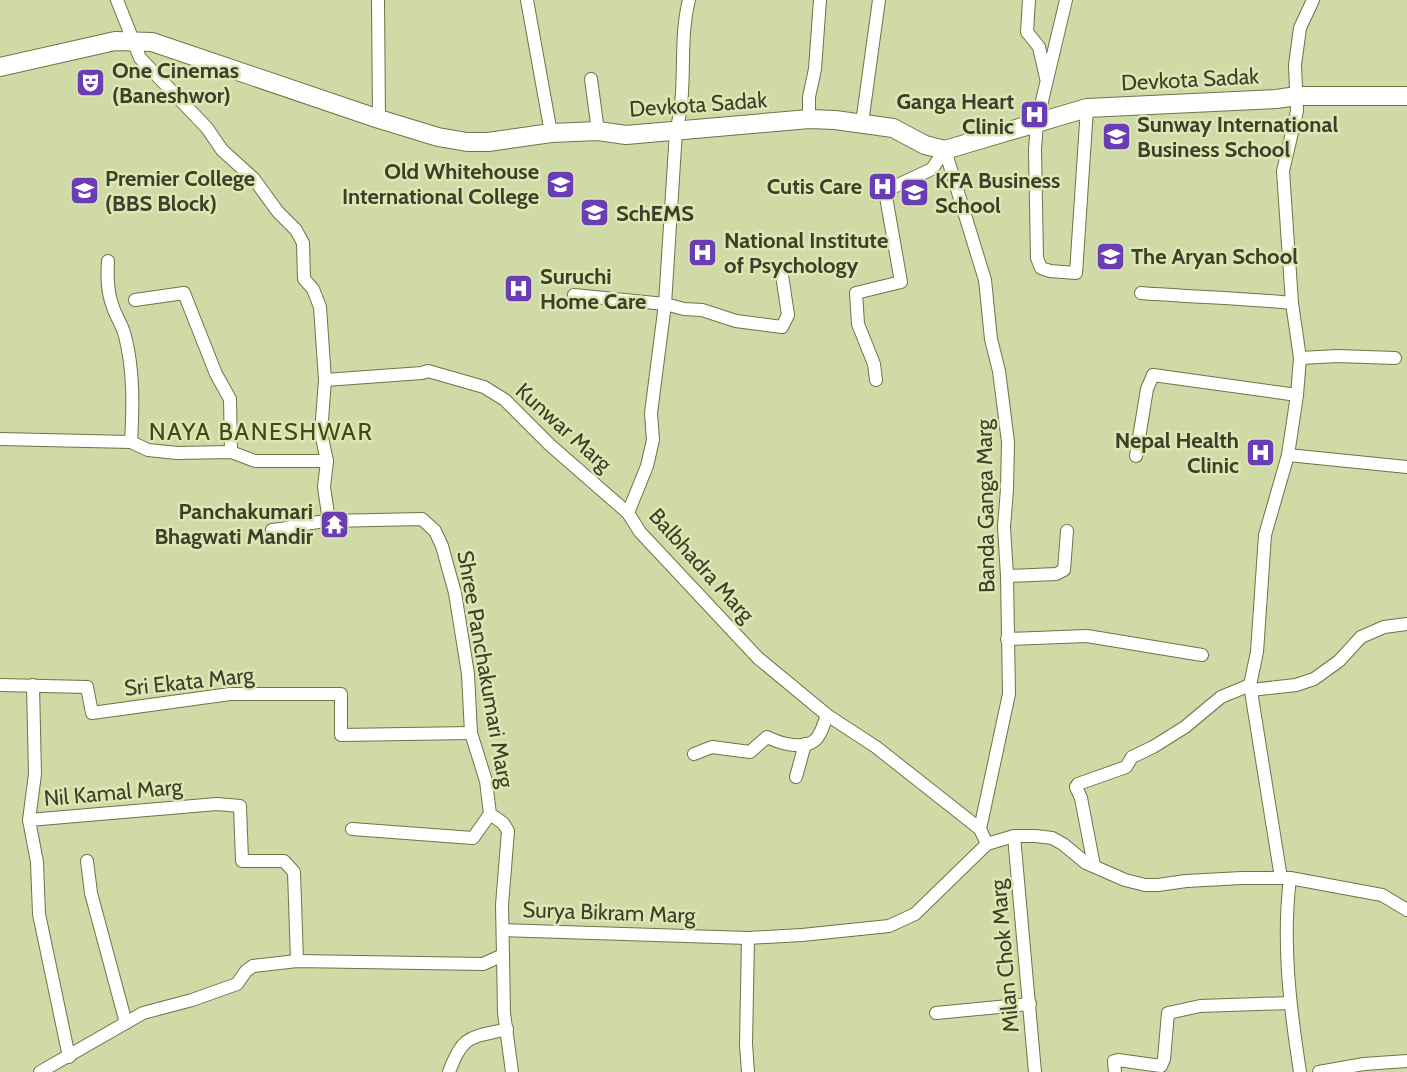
<svg xmlns="http://www.w3.org/2000/svg" width="1407" height="1072" viewBox="0 0 1407 1072" font-family="Cabin,sans-serif">
  <style>
    .lines { fill: none; stroke-linecap: round; stroke-linejoin: round }
    .street-casing { stroke: #6d7545; stroke-width: 14 }
    .secondary-casing { stroke: #6d7545; stroke-width: 20 }
    .street { stroke: #fff; stroke-width: 12 }
    .secondary { stroke: #fff; stroke-width: 18 }
    .labels { text-anchor: middle; stroke-width: 5; stroke-linejoin: round; paint-order: stroke }
    .poi-label { font-size: 22px; font-weight: bold; fill: #3c3f2a; stroke: #dde7b3; text-anchor: start }
    .street-label { font-size: 22px; fill: #3c3f2a; stroke: #dde7b3 }
    .neighbourhood-label { font-size: 24px; letter-spacing: 1.5px; fill: #424819; stroke: #dde7b3 }
  </style>
  <rect width="100%" height="100%" fill="#d0daa6"/>
  <g class="lines">
    <defs>
      <g id="street">
        <polyline points="378,0 379,119"/>
        <polyline points="527,0 551,133"/>
        <polyline points="1029,0 1027,32 1039,47 1046,78"/>
        <polyline points="1066,0 1037,122 1035,150 1037,258 1041,268 1050,271 1076,273 1087,108"/>
        <polyline points="591,79 598,131"/>
        <polyline points="809,119 809,97 815,69 820,0"/>
        <polyline points="862,123 879,0"/>
        <polyline points="945,150 985,280 991,339 999,371 1008,442 1007,489 1004,527 1007,576 1009,694 980,829"/>
        <path d="M108,261C107,277 107,292 113,307C116,317 123,326 125,336C134,371 133,407 131,442"/>
        <path d="M1141,293C1192,297 1242,298 1292,303"/>
        <polyline points="574,295 665,304 684,309 702,310 736,321 782,327 788,315 782,275"/>
        <polyline points="135,300 184,293 216,374 230,399 231,452"/>
        <polyline points="1300,358 1338,356 1395,358"/>
        <polyline points="325,380 422,373 428,371 484,387 505,400 550,445 628,513 640,532 758,658 827,715 876,747 980,829 987,844"/>
        <polyline points="876,380 874,364 858,324 856,293 901,282 885,191 932,169 945,150"/>
        <polyline points="0,439 131,442 148,450 177,453 231,452 255,461 327,461"/>
        <polyline points="1288,455 1407,467"/>
        <polyline points="1136,456 1147,389 1153,375 1297,395"/>
        <path d="M628,513L647,466L653,440L651,413L665,304L676,131C688,89 678,43 689,0"/>
        <path d="M272,530C291,528 309,522 329,521"/>
        <polyline points="1007,576 1056,574 1064,570 1067,531"/>
        <polyline points="1007,639 1087,636 1202,655"/>
        <polyline points="0,685 87,687 92,713 230,694 341,694 341,735 471,733"/>
        <polyline points="1251,690 1296,685 1314,679 1339,661 1361,637 1384,627 1407,624"/>
        <path d="M694,754L712,747L750,752L767,737C779,743 802,750 814,741C821,736 824,723 827,715"/>
        <polyline points="796,777 805,744"/>
        <polyline points="29,820 35,774 33,685"/>
        <polyline points="352,829 473,838 490,814"/>
        <polyline points="1014,836 1035,1072"/>
        <polyline points="87,861 91,893 126,1023"/>
        <polyline points="1094,866 1081,798 1076,787 1078,784 1126,767 1132,757 1153,747 1185,727 1221,697 1250,685"/>
        <polyline points="1281,878 1250,685 1257,652 1265,535 1288,455 1297,395 1300,358 1292,303 1283,171 1297,111 1295,65 1300,28 1313,0"/>
        <path d="M1290,878C1282,944 1290,1007 1300,1072"/>
        <polyline points="503,930 748,938 802,935 889,926 915,914 987,844 1014,836 1036,836 1052,838 1063,844 1086,863 1125,880 1145,885 1158,885 1186,881 1242,878 1290,878 1382,895 1407,910"/>
        <polyline points="748,938 746,1044 748,1072"/>
        <polyline points="503,955 504,1013 512,1072"/>
        <polyline points="936,1013 1030,1004"/>
        <polyline points="69,1057 39,914 37,862 29,820 217,804 240,806 242,861 284,861 294,872 297,961"/>
        <polyline points="40,1072 143,1013 192,1000 237,984 246,971 253,966 297,961 483,964 503,955 502,905 508,831 503,823 490,814 486,781 471,733 468,674 455,593 442,546 435,531 422,519 329,521 324,487 327,461 321,433 325,380 320,307 313,289 304,279 303,243 296,230 278,212 254,179 222,150 207,128 140,58 117,0"/>
        <path d="M449,1072C463,1034 470,1038 507,1029"/>
        <polyline points="1115,1072 1114,1061 1118,1060 1161,1066 1164,1059 1168,1013 1200,1006 1290,1003"/>
        <polyline points="1319,1072 1364,1064 1407,1061"/>
      </g>
      <polyline id="secondary" points="0,67 115,41 152,42 379,119 438,137 467,142 488,142 551,133 598,131 626,135 809,119 835,120 893,128 925,145 945,150 1087,108 1276,99 1297,96 1407,96"/>
    </defs>
    <use href="#street" class="street-casing"/>
    <use href="#secondary" class="secondary-casing"/>
    <use href="#street" class="street"/>
    <use href="#secondary" class="secondary"/>
  </g>
  <defs>
    <symbol id="theatre-square" viewBox="-11 -11 22 22"><rect x="-9" y="-9" width="18" height="18" rx="4" fill="#6a3db5" stroke="#dde7b3"/><path d="M-5-5.5Q0-4 5-5.5V0Q5 5 0 6Q-5 5-5 0ZM-3.3-2.5H-1v1.5H-3.3ZM1-2.5H3.3v1.5H1ZM-2.8 1Q0 5.5 2.8 1Z" fill="#fff"/></symbol>
    <symbol id="hospital-square" viewBox="-11 -11 22 22"><rect x="-9" y="-9" width="18" height="18" rx="4" fill="#6a3db5" stroke="#dde7b3"/><path d="M-5-5h3v3.5h4V-5h3V5h-3V1.5h-4V5h-3Z" fill="#fff"/></symbol>
    <symbol id="university-square" viewBox="-11 -11 22 22"><rect x="-9" y="-9" width="18" height="18" rx="4" fill="#6a3db5" stroke="#dde7b3"/><path d="M0-5L7-2L0 1L-7-2ZM-4 1L0 2.5L4 1V4Q0 6-4 4Z" fill="#fff"/></symbol>
    <symbol id="temple-square" viewBox="-11 -11 22 22"><rect x="-9" y="-9" width="18" height="18" rx="4" fill="#6a3db5" stroke="#dde7b3"/><path d="M0-6L5-2H3V0L6.5 2.5H4V6H1.5V3h-3V6H-4V2.5H-6.5L-3 0V-2H-5Z" fill="#fff"/></symbol>
  </defs>
  <g fill-rule="evenodd">
    <use href="#theatre-square" x="74" y="66" width="33" height="33"/>
    <use href="#hospital-square" x="1018" y="98" width="33" height="33"/>
    <use href="#university-square" x="1100" y="120" width="33" height="33"/>
    <use href="#university-square" x="544" y="168" width="33" height="33"/>
    <use href="#hospital-square" x="866" y="170" width="33" height="33"/>
    <use href="#university-square" x="68" y="174" width="33" height="33"/>
    <use href="#university-square" x="898" y="176" width="33" height="33"/>
    <use href="#university-square" x="578" y="196" width="33" height="33"/>
    <use href="#hospital-square" x="686" y="236" width="33" height="33"/>
    <use href="#university-square" x="1094" y="240" width="33" height="33"/>
    <use href="#hospital-square" x="502" y="272" width="33" height="33"/>
    <use href="#hospital-square" x="1244" y="436" width="33" height="33"/>
    <use href="#temple-square" x="318" y="508" width="33" height="33"/>
  </g>
  <g class="labels">
    <g class="poi-label">
      <text x="112" y="78">One Cinemas<tspan x="112" dy="25">(Baneshwor)</tspan></text>
      <text x="1014" y="109" text-anchor="end">Ganga Heart<tspan x="1014" dy="25">Clinic</tspan></text>
      <text x="1137" y="132">Sunway International<tspan x="1137" dy="25">Business School</tspan></text>
      <text x="539" y="179" text-anchor="end">Old Whitehouse<tspan x="539" dy="25">International College</tspan></text>
      <text x="105" y="186">Premier College<tspan x="105" dy="25">(BBS Block)</tspan></text>
      <text x="935" y="188">KFA Business<tspan x="935" dy="25">School</tspan></text>
      <text x="862" y="194" text-anchor="end">Cutis Care</text>
      <text x="616" y="221">SchEMS</text>
      <text x="724" y="248">National Institute<tspan x="724" dy="25">of Psychology</tspan></text>
      <text x="1131" y="264">The Aryan School</text>
      <text x="540" y="284">Suruchi<tspan x="540" dy="25">Home Care</tspan></text>
      <text x="1239" y="448" text-anchor="end">Nepal Health<tspan x="1239" dy="25">Clinic</tspan></text>
      <text x="313" y="519" text-anchor="end">Panchakumari<tspan x="313" dy="25">Bhagwati Mandir</tspan></text>
    </g>
    <g class="street-label">
      <text transform="translate(1190 79) rotate(-3)" y="8">Devkota Sadak</text>
      <text transform="translate(698 104) rotate(-4)" y="8">Devkota Sadak</text>
      <text transform="translate(564 427) rotate(42)" y="8">Kunwar Marg</text>
      <text transform="translate(985 506) rotate(-91)" y="8">Banda Ganga Marg</text>
      <text transform="translate(702 565) rotate(48)" y="8">Balbhadra Marg</text>
      <text transform="translate(486 669) rotate(80)" y="8">Shree Panchakumari Marg</text>
      <text transform="translate(189 681) rotate(-6)" y="8">Sri Ekata Marg</text>
      <text transform="translate(113 792) rotate(-5)" y="8">Nil Kamal Marg</text>
      <text transform="translate(609 912) rotate(2)" y="8">Surya Bikram Marg</text>
      <text transform="translate(1004 956) rotate(-95)" y="8">Milan Chok Marg</text>
    </g>
    <g class="neighbourhood-label">
      <text x="261" y="440">NAYA BANESHWAR</text>
    </g>
  </g>
</svg>
